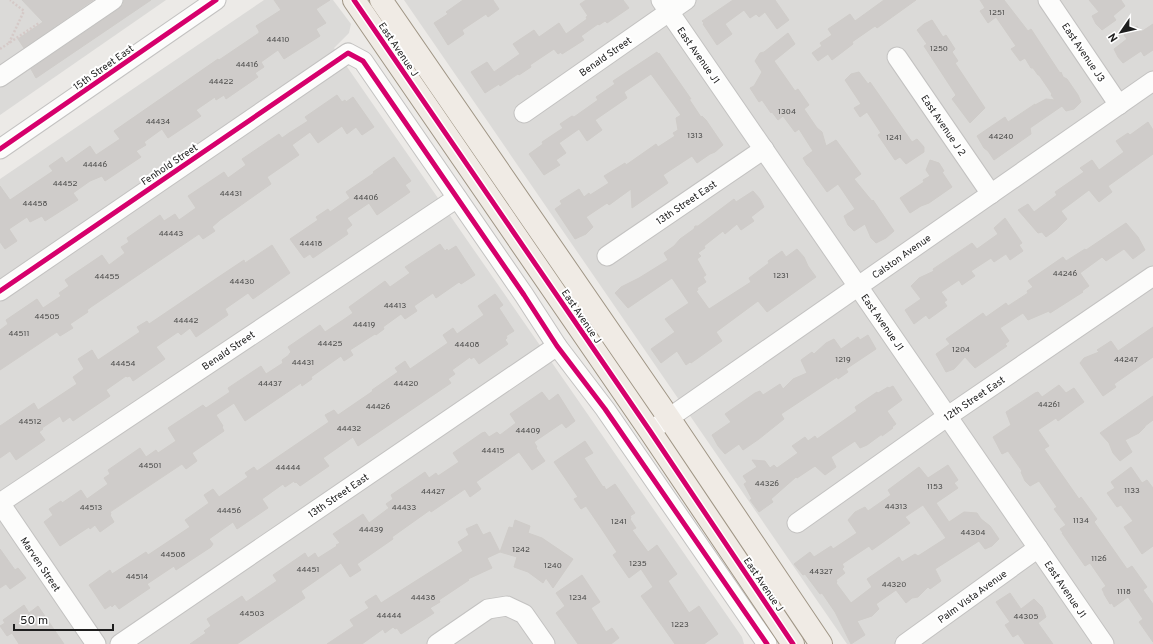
<svg xmlns="http://www.w3.org/2000/svg" width="1153" height="644" viewBox="0 0 1153 644" font-family="Overpass,sans-serif">
  <style>
    .residential { fill: #dbdad8 }
    .building { fill: #cfccca; stroke: #cfccc9; fill-rule: evenodd }
    .lines { fill: none; stroke-linecap: round; stroke-linejoin: round }
    .minor-casing { stroke: #c3c2c1; stroke-width: 21 }
    .major-casing { stroke: #a09686; stroke-width: 24 }
    .path { stroke: #d5c9c7; stroke-width: 2.5; stroke-dasharray: 2 2; stroke-linecap: butt }
    .minor { stroke: #fcfcfb; stroke-width: 19 }
    .major { stroke: #f0ebe5; stroke-width: 22 }
    .cycleway-casing { stroke: #fff; stroke-width: 8 }
    .cycleway { stroke: #d6006c; stroke-width: 5 }
    .labels { text-anchor: middle; stroke-width: 4; stroke-linejoin: round; paint-order: stroke }
    .number-label { font-size: 8px; fill: #4a4a49 }
    .street-label { font-size: 10px; fill: #1e1e1e; stroke: #fff }
  </style>
  <rect width="100%" height="100%" fill="#eceae7"/>
  <g class="residential">
    <polygon points="0,0 166,0 0,115"/>
    <polygon points="264,0 333,0 351,24 349,33 334,48 742,637 744,644 0,644 0,179"/>
    <polygon points="404,0 1153,0 1153,644 847,644"/>
  </g>
  <g class="building">
    <polygon points="22,0 93,0 24,48 18,39 43,22"/>
    <polygon points="124,0 151,0 36,78 31,69 119,9 123,5"/>
    <polygon points="274,0 330,0 316,9 326,23 316,29 320,36 284,59 278,50 261,62 264,67 255,73 258,77 226,99 224,95 216,100 215,97 196,110 201,116 168,138 162,129 144,142 146,145 136,151 141,157 105,181 102,176 90,181 73,193 78,200 45,221 42,216 30,222 27,217 9,229 17,241 5,249 0,242 0,186 10,200 53,171 49,166 62,157 66,163 90,146 96,155 120,139 114,131 218,59 219,60 259,33 259,31 256,26 281,10"/>
    <polygon points="463,0 493,0 499,9 488,17 486,14 462,30 464,34 448,45 434,23 448,14 446,12"/>
    <polygon points="586,0 623,0 629,8 607,23 605,21 599,25 598,24 581,36 584,40 562,54 561,52 558,54 554,49 530,65 531,67 519,75 518,74 500,86 499,84 485,93 471,72 487,62 494,72 520,54 513,44 534,30 539,37 559,23 566,34 587,19 586,17 588,16 580,4"/>
    <polygon points="733,0 775,0 789,20 777,29 765,12 759,17 756,14 750,18 744,10 725,24 732,34 717,45 703,24 704,23 702,21"/>
    <polygon points="884,0 916,0 877,28 875,26 852,42 853,44 832,60 828,54 818,61 812,53 822,46 820,43 832,35 828,29 850,14 855,21"/>
    <polygon points="980,0 1004,0 1028,31 1031,29 1060,73 1061,72 1063,77 1067,79 1078,95 1081,102 1074,109 1066,111 1062,106 1030,128 1031,134 994,160 988,151 984,148 977,136 1005,117 1008,122 1035,104 1035,105 1046,99 1055,100 1051,95 1052,94 1039,75 1038,75 1033,68 1031,68 1025,58 1020,61 1011,49 1016,46 996,17 988,23 980,11 985,8"/>
    <polygon points="1089,0 1121,0 1125,6 1113,16 1116,20 1102,30 1096,24 1092,16 1099,12"/>
    <polygon points="932,20 943,37 946,35 955,49 952,52 958,61 955,63 985,108 970,123 952,99 956,95 924,46 927,44 917,30 924,24"/>
    <polygon points="1153,24 1153,50 1144,56 1141,51 1123,63 1118,57 1114,49 1127,39 1124,35 1137,26 1141,32"/>
    <polygon points="788,33 795,44 774,61 795,91 798,89 809,105 804,109 817,128 822,132 826,146 836,140 861,174 854,179 872,201 873,200 894,231 886,238 876,243 871,238 865,224 854,231 848,225 844,216 855,209 838,184 827,192 810,168 807,165 803,158 813,151 799,129 795,132 783,116 778,120 772,112 771,113 762,100 759,102 750,88 754,86 762,72 755,61 760,53 764,52"/>
    <polygon points="657,52 658,54 659,53 691,99 689,99 701,117 702,116 706,120 723,145 715,152 710,154 697,163 692,156 663,175 668,183 632,208 631,189 609,205 607,203 586,217 593,227 586,234 575,239 555,209 562,204 560,201 579,189 584,197 589,193 590,195 609,183 604,176 625,163 626,165 656,144 658,147 675,136 673,133 678,130 676,118 681,115 651,74 624,92 627,98 595,120 602,130 587,141 579,129 559,143 566,153 556,160 560,165 544,175 529,154 543,144 542,142 563,128 560,124 572,116 574,117 598,100 596,97 615,84 613,81"/>
    <polygon points="859,72 868,84 870,82 912,142 917,139 924,147 924,152 906,164 900,157 895,160 878,135 881,133 867,112 860,117 854,108 861,104 845,80 851,74"/>
    <polygon points="337,95 342,102 345,100 346,102 353,97 374,127 362,135 356,127 347,134 342,126 318,143 310,132 292,145 299,155 267,177 271,184 220,220 212,227 215,231 203,239 199,234 91,307 87,310 88,312 70,324 73,328 60,336 57,332 0,370 0,330 8,324 6,320 37,299 43,308 61,296 59,293 69,286 65,280 102,255 109,265 125,253 121,247 129,242 127,238 160,215 164,221 175,214 179,220 196,208 188,196 224,172 228,178 246,165 242,159 279,134 282,138 289,133 308,121 305,117"/>
    <polygon points="1148,122 1153,130 1153,154 1108,186 1112,192 1099,202 1089,190 1061,211 1067,219 1057,229 1046,237 1042,232 1038,233 1018,210 1028,204 1034,212 1057,195 1055,192 1084,172 1080,168 1092,160 1099,170 1124,152 1116,141 1128,133 1130,135"/>
    <polygon points="394,157 411,181 405,185 410,192 377,215 369,203 347,218 352,225 346,230 348,234 313,258 310,254 304,258 290,239 318,220 316,217 328,209 330,212 350,198 346,192 374,173 373,172"/>
    <polygon points="930,160 939,163 944,171 942,172 952,187 929,203 921,206 910,213 900,198 924,182 923,180 930,176 926,170"/>
    <polygon points="753,191 760,199 764,207 751,217 754,221 741,230 737,224 725,234 723,231 704,246 705,248 698,253 701,256 697,259 706,275 703,277 706,282 697,288 698,290 696,291 709,309 751,282 749,278 769,263 768,261 782,251 786,257 797,249 804,257 808,266 816,277 767,312 758,301 716,332 722,341 691,363 690,362 686,365 677,351 661,363 651,349 675,332 665,319 689,303 672,278 628,308 615,293 621,287 639,278 668,260 664,253 674,246 680,239 694,229 695,226 698,226 734,199 736,202"/>
    <polygon points="1005,218 1022,243 1019,245 1023,251 1010,260 1006,254 994,262 991,258 971,271 975,276 962,285 959,280 941,292 947,300 944,302 947,306 929,319 926,315 914,324 905,310 921,299 911,286 919,278 934,271 933,269 972,243 977,249 998,234 994,228"/>
    <polygon points="1126,223 1138,237 1145,250 1133,259 1124,249 1106,261 1102,257 1080,273 1089,286 1082,291 1083,292 1050,313 1049,311 1028,320 1023,313 1000,328 1009,341 1005,344 1007,346 975,368 965,357 954,369 946,372 936,354 950,344 946,339 983,313 986,317 1006,303 1008,306 1028,293 1027,291 1033,287 1028,281 1063,257 1066,261 1085,249 1086,250"/>
    <polygon points="440,244 445,251 447,249 448,251 456,246 475,275 461,284 459,282 436,298 433,293 414,306 417,311 405,319 401,314 383,327 384,329 376,335 375,334 350,350 353,355 344,361 341,356 311,377 312,379 302,386 301,383 245,421 234,403 216,415 223,426 222,427 224,431 192,453 197,461 186,469 182,464 110,512 111,514 110,515 114,522 100,532 95,525 90,529 89,527 60,546 44,522 53,515 49,509 61,501 62,503 81,490 87,499 108,484 104,478 110,474 108,470 140,448 146,457 156,450 158,453 176,441 168,428 203,405 206,408 230,392 228,388 261,366 266,374 283,363 282,360 289,355 289,354 291,352 288,347 320,325 325,332 343,320 353,313 349,307 385,281 390,287 410,273 405,267"/>
    <polygon points="272,245 290,273 253,299 248,293 225,309 228,315 196,337 190,328 181,335 178,332 156,347 165,359 133,381 130,376 127,377 126,376 106,390 110,396 73,421 70,417 63,422 60,416 42,428 43,429 39,432 45,440 16,460 10,451 0,458 0,426 34,403 38,410 77,384 73,377 84,369 78,359 92,350 98,360 140,332 137,327 147,321 149,324 217,278 244,260 245,263"/>
    <polygon points="495,294 503,305 499,308 514,331 506,336 507,338 505,340 508,344 479,364 474,357 471,359 470,357 452,370 455,374 448,379 451,383 358,446 353,437 323,458 329,466 300,486 296,482 295,483 294,481 285,487 283,484 262,499 268,508 237,529 233,522 209,539 213,544 211,547 176,570 174,566 147,584 150,588 119,609 115,604 112,607 111,605 105,609 89,585 110,570 112,574 146,552 148,555 190,527 185,520 209,503 204,495 213,489 219,497 248,477 245,473 254,467 257,471 329,422 325,415 334,410 338,415 373,391 372,390 398,372 395,368 405,361 410,369 448,343 443,335 453,328 457,334 484,315 478,306"/>
    <polygon points="1153,327 1153,357 1114,384 1116,387 1103,396 1080,363 1084,358 1099,352 1097,350 1111,341 1118,351"/>
    <polygon points="868,335 876,349 846,369 848,372 838,379 837,377 781,414 784,419 759,439 743,450 739,444 725,454 718,446 712,435 731,422 725,414 755,393 760,391 763,395 780,384 783,389 793,379 807,373 801,360 812,352 814,354 826,343 834,339 841,349 858,337 860,340"/>
    <polygon points="1059,385 1066,393 1074,388 1084,402 1058,421 1056,418 1038,430 1049,446 1044,449 1079,499 1081,497 1097,519 1094,522 1127,569 1132,566 1147,587 1143,590 1153,604 1153,642 1139,622 1143,619 1128,597 1114,607 1112,603 1110,604 1104,594 1104,593 1102,589 1106,586 1090,563 1085,566 1062,533 1063,533 1060,529 1066,525 1054,509 1057,507 1039,481 1030,486 1025,481 1021,472 1022,471 1008,451 1002,454 993,437 1011,425 1006,412 1035,393 1038,392 1042,397"/>
    <polygon points="893,386 902,400 887,411 896,424 892,427 893,428 882,436 882,434 867,445 860,448 855,441 831,457 836,467 825,475 815,466 797,478 796,477 771,499 773,502 759,512 750,500 752,499 744,484 747,482 743,476 757,467 752,460 765,461 770,468 774,465 777,468 798,453 792,446 805,437 808,441 815,436 817,439 857,411 855,407 877,392 878,393 888,387 889,388"/>
    <polygon points="542,392 549,401 558,394 575,421 566,428 562,423 534,442 537,447 536,448 545,461 532,470 519,452 476,482 481,489 470,497 465,489 431,512 430,510 392,537 393,539 357,564 361,570 350,577 341,563 301,591 305,598 237,644 190,644 206,633 204,631 211,626 207,619 242,596 246,602 277,581 273,575 305,553 308,558 315,553 318,558 337,546 336,545 340,543 333,534 363,514 369,523 389,508 386,504 393,499 391,495 425,472 429,478 436,473 438,476 459,462 453,453 482,433 485,432 489,437 497,432 500,435 516,423 510,414"/>
    <polygon points="1153,396 1153,420 1145,426 1145,427 1139,433 1125,440 1132,452 1120,461 1113,453 1109,443 1100,433"/>
    <polygon points="585,441 593,453 584,458 603,487 604,486 606,490 615,484 635,513 630,516 631,518 630,519 636,528 632,530 648,552 657,545 677,574 668,581 689,613 699,606 718,634 704,644 675,644 641,596 653,587 641,569 629,578 613,555 617,552 601,528 586,506 581,509 574,499 578,497 554,462"/>
    <path d="M948,465L958,480L954,483L958,488L936,503L949,522L964,512L977,513L981,519L990,526L999,539L992,546L985,549L979,541L935,569L941,581L930,589L928,587L918,597L912,598L906,603L896,590L876,604L879,609L872,616L857,621L865,635L851,644L835,612L822,593L820,594L805,574L803,575L794,564L810,552L814,557L831,546L833,549L857,533L848,520L855,512L865,507L868,511L891,495L888,490L919,467L928,478ZM923,505L946,538L918,556L915,554L902,562L899,557L867,579L872,587L851,603L836,583L837,582L836,580L845,573L842,569L844,567L842,564L869,546L872,550L910,523L905,517Z"/>
    <polygon points="1131,467 1142,483 1147,480 1153,488 1153,546 1142,554 1124,527 1133,521 1121,505 1117,507 1107,493 1115,488 1111,482"/>
    <polygon points="515,520 530,526 528,533 542,538 573,559 553,588 546,578 543,583 528,572 514,567 517,557 500,552 509,527 513,528"/>
    <polygon points="477,524 483,535 490,532 500,552 487,558 492,568 468,579 469,580 439,600 440,602 430,608 434,613 401,634 397,628 395,629 393,627 385,633 383,629 362,644 327,644 354,626 350,620 369,608 365,602 376,595 381,603 463,551 458,542 469,535 466,529"/>
    <polygon points="0,549 15,570 18,568 26,578 10,589 6,584 0,588"/>
    <polygon points="582,575 600,602 591,608 606,632 612,628 619,638 611,644 578,644 556,613 565,606 556,593"/>
    <polygon points="1010,593 1021,609 1034,599 1042,607 1046,617 1038,623 1053,644 1025,644 1018,634 1013,637 1005,625 1010,622 996,602"/>
    <polygon points="24,605 29,613 38,606 64,644 19,644 12,633 7,636 0,626 5,623 3,620"/>
  </g>
  <g class="lines">
    <defs>
      <g id="minor">
        <polyline points="661,0 1104,644"/>
        <polyline points="1048,0 1119,105"/>
        <polyline points="897,57 991,194"/>
        <polyline points="0,77 113,0"/>
        <polyline points="524,113 686,0"/>
        <polyline points="0,149 216,0"/>
        <polyline points="607,256 764,149"/>
        <polyline points="0,291 348,53 363,61 524,295 557,346 605,409 767,644"/>
        <polyline points="656,427 1153,81"/>
        <polyline points="0,503 457,198"/>
        <polyline points="0,503 96,644"/>
        <polyline points="797,523 948,416 1153,276"/>
        <polyline points="120,644 557,346"/>
        <polyline points="437,644 488,609 507,606 524,614 545,644"/>
        <polyline points="905,644 1038,548"/>
      </g>
      <g id="major">
        <polyline points="354,0 650,431 793,644"/>
        <polyline points="381,0 669,418 821,644"/>
      </g>
    </defs>
    <use href="#minor" class="minor-casing"/>
    <use href="#major" class="major-casing"/>
    <g class="path">
      <polyline points="9,43 24,11 10,0"/>
      <polyline points="0,49 39,23"/>
    </g>
    <use href="#minor" class="minor"/>
    <use href="#major" class="major"/>
    <defs>
      <g id="cycleway">
        <polyline points="354,0 650,431 793,644"/>
        <polyline points="0,149 216,0"/>
        <polyline points="0,291 348,53 363,61 524,295 557,346 605,409 767,644"/>
      </g>
    </defs>
    <use href="#cycleway" class="cycleway-casing"/>
    <use href="#cycleway" class="cycleway"/>
  </g>
  <g class="labels">
    <g class="number-label">
      <text x="997" y="15">1251</text>
      <text x="278" y="42">44410</text>
      <text x="939" y="51">1250</text>
      <text x="247" y="67">44416</text>
      <text x="221" y="84">44422</text>
      <text x="787" y="114">1304</text>
      <text x="158" y="124">44434</text>
      <text x="695" y="138">1313</text>
      <text x="1001" y="139">44240</text>
      <text x="894" y="140">1241</text>
      <text x="95" y="167">44446</text>
      <text x="65" y="186">44452</text>
      <text x="231" y="196">44431</text>
      <text x="366" y="200">44406</text>
      <text x="35" y="206">44458</text>
      <text x="171" y="236">44443</text>
      <text x="311" y="246">44418</text>
      <text x="1065" y="276">44246</text>
      <text x="781" y="278">1231</text>
      <text x="107" y="279">44455</text>
      <text x="242" y="284">44430</text>
      <text x="395" y="308">44413</text>
      <text x="47" y="319">44505</text>
      <text x="186" y="323">44442</text>
      <text x="364" y="327">44419</text>
      <text x="19" y="336">44511</text>
      <text x="330" y="346">44425</text>
      <text x="467" y="347">44408</text>
      <text x="961" y="352">1204</text>
      <text x="843" y="362">1219</text>
      <text x="1126" y="362">44247</text>
      <text x="303" y="365">44431</text>
      <text x="123" y="366">44454</text>
      <text x="270" y="386">44437</text>
      <text x="406" y="386">44420</text>
      <text x="1049" y="407">44261</text>
      <text x="378" y="409">44426</text>
      <text x="30" y="424">44512</text>
      <text x="349" y="431">44432</text>
      <text x="528" y="433">44409</text>
      <text x="493" y="453">44415</text>
      <text x="150" y="468">44501</text>
      <text x="288" y="470">44444</text>
      <text x="767" y="486">44326</text>
      <text x="935" y="489">1153</text>
      <text x="1132" y="493">1133</text>
      <text x="433" y="494">44427</text>
      <text x="896" y="509">44313</text>
      <text x="91" y="510">44513</text>
      <text x="404" y="510">44433</text>
      <text x="229" y="513">44456</text>
      <text x="1081" y="523">1134</text>
      <text x="619" y="524">1241</text>
      <text x="371" y="532">44439</text>
      <text x="973" y="535">44304</text>
      <text x="521" y="552">1242</text>
      <text x="173" y="557">44508</text>
      <text x="1099" y="561">1126</text>
      <text x="638" y="566">1235</text>
      <text x="553" y="568">1240</text>
      <text x="308" y="572">44451</text>
      <text x="821" y="574">44327</text>
      <text x="137" y="579">44514</text>
      <text x="894" y="587">44320</text>
      <text x="1124" y="594">1118</text>
      <text x="423" y="600">44438</text>
      <text x="578" y="600">1234</text>
      <text x="252" y="616">44503</text>
      <text x="389" y="618">44444</text>
      <text x="1026" y="619">44305</text>
      <text x="680" y="627">1223</text>
    </g>
    <g class="street-label">
      <text transform="translate(399 49) rotate(56)" y="4">East Avenue J</text>
      <text transform="translate(1084 52) rotate(56)" y="4">East Avenue J3</text>
      <text transform="translate(699 55) rotate(55)" y="4">East Avenue J1</text>
      <text transform="translate(605 56) rotate(-35)" y="4">Benald Street</text>
      <text transform="translate(103 67) rotate(-35)" y="4">15th Street East</text>
      <text transform="translate(944 125) rotate(56)" y="4">East Avenue J 2</text>
      <text transform="translate(169 164) rotate(-34)" y="4">Fenhold Street</text>
      <text transform="translate(686 202) rotate(-34)" y="4">13th Street East</text>
      <text transform="translate(901 256) rotate(-35)" y="4">Calston Avenue</text>
      <text transform="translate(582 316) rotate(56)" y="4">East Avenue J</text>
      <text transform="translate(883 322) rotate(55)" y="4">East Avenue J1</text>
      <text transform="translate(228 350) rotate(-34)" y="4">Benald Street</text>
      <text transform="translate(974 398) rotate(-34)" y="4">12th Street East</text>
      <text transform="translate(338 495) rotate(-34)" y="4">13th Street East</text>
      <text transform="translate(41 564) rotate(56)" y="4">Marven Street</text>
      <text transform="translate(764 584) rotate(56)" y="4">East Avenue J</text>
      <text transform="translate(1066 589) rotate(56)" y="4">East Avenue J1</text>
      <text transform="translate(972 596) rotate(-36)" y="4">Palm Vista Avenue</text>
    </g>
  </g>
  <g transform="translate(1121 32) rotate(236)" stroke="#ffffff" stroke-width="3" paint-order="stroke">
  <path d="M0-3L7 15L0 10L-7 15Z" fill="#1e1e1e"/>
  <text y="-6" font-size="11" font-weight="bold" text-anchor="middle" fill="#1e1e1e">N</text>
  </g>
  <path d="M14 624v6h99v-6" fill="none" stroke="#1e1e1e" stroke-width="2"/>
  <text x="20" y="624" font-size="12" fill="#1e1e1e" stroke="#ffffff" stroke-width="3" paint-order="stroke">50 m</text>
</svg>
